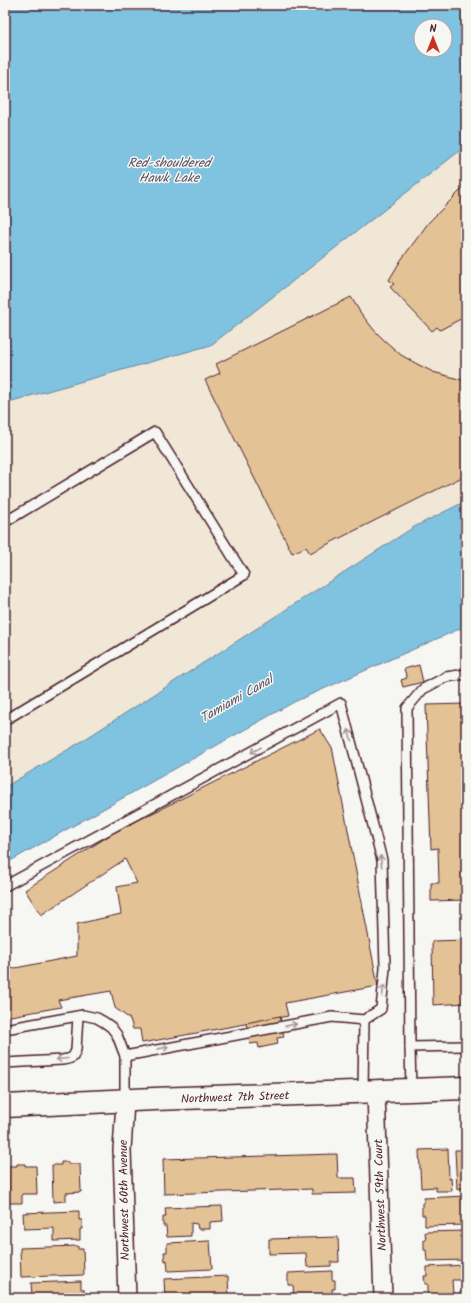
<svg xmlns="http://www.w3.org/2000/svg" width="471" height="1303" viewBox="0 0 471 1303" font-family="Kalam,sans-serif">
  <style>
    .built { fill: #f0e7d6 }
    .water { fill: #80c3e1; stroke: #6a8198; fill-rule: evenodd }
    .building { fill: #e3c396; stroke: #4a1f2b }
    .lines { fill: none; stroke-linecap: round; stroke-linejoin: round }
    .lane-casing { stroke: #4a1f2b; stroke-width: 12 }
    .street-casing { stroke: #4a1f2b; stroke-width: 20 }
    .secondary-casing { stroke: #4a1f2b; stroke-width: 25 }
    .lane { stroke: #f6f6f2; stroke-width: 9 }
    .street { stroke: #f6f6f2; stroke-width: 17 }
    .secondary { stroke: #f6f6f2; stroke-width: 22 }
    .oneway { stroke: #a99598 }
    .labels { text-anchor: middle; stroke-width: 3; stroke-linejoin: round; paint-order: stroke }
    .street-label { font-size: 12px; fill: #4a1f2b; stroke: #f6f6f2 }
    .water-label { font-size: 13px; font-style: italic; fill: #5a5062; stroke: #f6f6f2 }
  </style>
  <rect width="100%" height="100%" fill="#f6f6f2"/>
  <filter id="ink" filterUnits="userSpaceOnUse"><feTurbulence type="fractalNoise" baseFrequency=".025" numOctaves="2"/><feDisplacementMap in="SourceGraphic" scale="8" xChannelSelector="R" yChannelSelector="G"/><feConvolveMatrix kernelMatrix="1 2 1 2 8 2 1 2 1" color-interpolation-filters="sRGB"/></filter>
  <g filter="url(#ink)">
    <polygon class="built" points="466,146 466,501 414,527 79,743 5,787 5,403 211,345"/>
    <g class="water">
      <path d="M5,5H466V146L211,345L5,403ZM421,26H445V50H421Z"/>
      <polygon points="466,501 466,626 294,702 5,864 5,787 79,743 414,527"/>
    </g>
    <g class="building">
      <polygon points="466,185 466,316 440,330 437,327 432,331 390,287 394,284 389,280 401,260 429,222"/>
      <polygon points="351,297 360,312 374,330 384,340 401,355 417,364 433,372 466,381 466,475 310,553 306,547 292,553 205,380 220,373 216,364"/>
      <polygon points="419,665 423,682 403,687 401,680 407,678 404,669"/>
      <polygon points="466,704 466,900 431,901 431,883 439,883 438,848 431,849 426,705"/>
      <polygon points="320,729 331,747 332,747 378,986 285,1003 288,1016 142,1043 140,1029 133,1029 130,1019 115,1008 111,991 58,1000 61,1007 5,1017 5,970 77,956 77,924 121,914 117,887 137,883 125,859 41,915 25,890 113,833"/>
      <polygon points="466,940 466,1003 433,1005 432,941"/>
      <polygon points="280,1016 284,1037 277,1038 278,1044 259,1048 258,1043 250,1044 246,1023"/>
      <polygon points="448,1149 449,1179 451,1178 452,1191 436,1191 436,1187 421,1188 419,1150"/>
      <polygon points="455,1150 466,1150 466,1188 457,1189"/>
      <polygon points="337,1154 338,1178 355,1178 356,1193 312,1194 312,1189 164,1194 163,1159"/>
      <polygon points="61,1162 68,1162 68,1164 80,1164 81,1192 66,1193 66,1201 53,1202 52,1165 61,1165"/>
      <polygon points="17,1164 25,1164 25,1166 36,1166 37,1194 22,1194 22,1203 9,1203 8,1166 17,1166"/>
      <polygon points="466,1196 466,1225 425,1226 425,1215 422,1215 422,1203 424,1203 424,1198"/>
      <polygon points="222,1206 223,1221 210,1222 210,1229 198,1229 197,1224 191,1223 191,1236 167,1237 166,1226 163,1226 163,1217 166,1217 165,1208"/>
      <polygon points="79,1211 79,1220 82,1220 82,1229 80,1229 80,1240 54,1241 54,1228 24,1229 23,1213"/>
      <polygon points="466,1231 466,1260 427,1261 426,1250 424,1250 424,1240 426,1240 425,1232"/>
      <polygon points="338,1237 339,1262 331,1262 331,1266 307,1267 306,1253 269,1254 269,1239"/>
      <polygon points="210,1241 212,1269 168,1271 167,1260 165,1261 164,1252 167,1252 167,1243"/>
      <polygon points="78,1246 78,1249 83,1249 84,1275 21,1277 20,1248"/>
      <polygon points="466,1265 466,1280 452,1280 453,1294 428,1295 428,1284 425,1284 424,1276 427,1276 427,1267"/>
      <polygon points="332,1271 332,1280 335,1280 335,1289 332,1289 333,1298 294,1298 293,1285 288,1285 288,1273"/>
      <polygon points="228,1276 229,1298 165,1298 164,1279"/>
      <polygon points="81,1281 81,1289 84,1289 84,1298 22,1298 22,1295 32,1294 31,1283"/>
    </g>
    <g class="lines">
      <defs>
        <g id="lane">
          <polyline points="5,522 155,432 244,575 5,720"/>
          <polyline points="5,886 341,703 382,860 385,968 381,1009 364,1020 332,1017 125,1056"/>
          <polyline points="5,1029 83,1015 97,1018 104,1022 111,1027 117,1035 125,1056 125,1100"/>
          <polyline points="410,1047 407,708 423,689 446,677 466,674"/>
          <polyline points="5,1063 62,1060 68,1059 73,1057 76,1050 78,1016"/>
          <polyline points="411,1090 410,1047 466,1046"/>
          <polyline points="363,1092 364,1020"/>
        </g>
        <g id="street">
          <polyline points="376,1092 383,1298"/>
          <polyline points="125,1102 122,1150 127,1298"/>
        </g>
        <polyline id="secondary" points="5,1106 154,1099 466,1088"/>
      </defs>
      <use href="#lane" class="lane-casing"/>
      <use href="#street" class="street-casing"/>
      <use href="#secondary" class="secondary-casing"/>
      <use href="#lane" class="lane"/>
      <use href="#street" class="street"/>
      <use href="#secondary" class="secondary"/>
    </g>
    <defs><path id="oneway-shaft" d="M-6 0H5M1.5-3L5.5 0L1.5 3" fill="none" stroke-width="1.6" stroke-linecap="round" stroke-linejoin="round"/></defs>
    <g class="oneway">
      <use href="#oneway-shaft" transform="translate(350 735) rotate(-105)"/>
      <use href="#oneway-shaft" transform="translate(256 750) rotate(152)"/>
      <use href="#oneway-shaft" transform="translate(381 861) rotate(-97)"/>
      <use href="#oneway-shaft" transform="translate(383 991) rotate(-84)"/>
      <use href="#oneway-shaft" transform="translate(291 1025) rotate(-11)"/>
      <use href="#oneway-shaft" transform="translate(163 1048) rotate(-11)"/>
      <use href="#oneway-shaft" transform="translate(62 1059) rotate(175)"/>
    </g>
  </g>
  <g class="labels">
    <g class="street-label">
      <text transform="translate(235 1097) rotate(-2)" y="4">Northwest 7th Street</text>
      <text transform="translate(380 1195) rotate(-92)" y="4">Northwest 59th Court</text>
      <text transform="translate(124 1200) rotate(-91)" y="4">Northwest 60th Avenue</text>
    </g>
    <g class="water-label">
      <text x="169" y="167">Red-shouldered<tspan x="169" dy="15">Hawk Lake</tspan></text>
      <text transform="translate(236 698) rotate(-30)" y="5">Tamiami Canal</text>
    </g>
  </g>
  <rect width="471" height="1303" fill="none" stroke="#f6f6f2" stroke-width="20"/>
  <rect x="10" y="10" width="451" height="1283" fill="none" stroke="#4a1f2b" stroke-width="1.5" filter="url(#ink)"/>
  <g transform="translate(433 38)"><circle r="19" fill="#f6f6f2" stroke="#b1a0a2"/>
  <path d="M0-3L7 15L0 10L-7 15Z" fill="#c8321e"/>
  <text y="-6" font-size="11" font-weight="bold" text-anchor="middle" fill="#4a1f2b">N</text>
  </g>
</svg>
